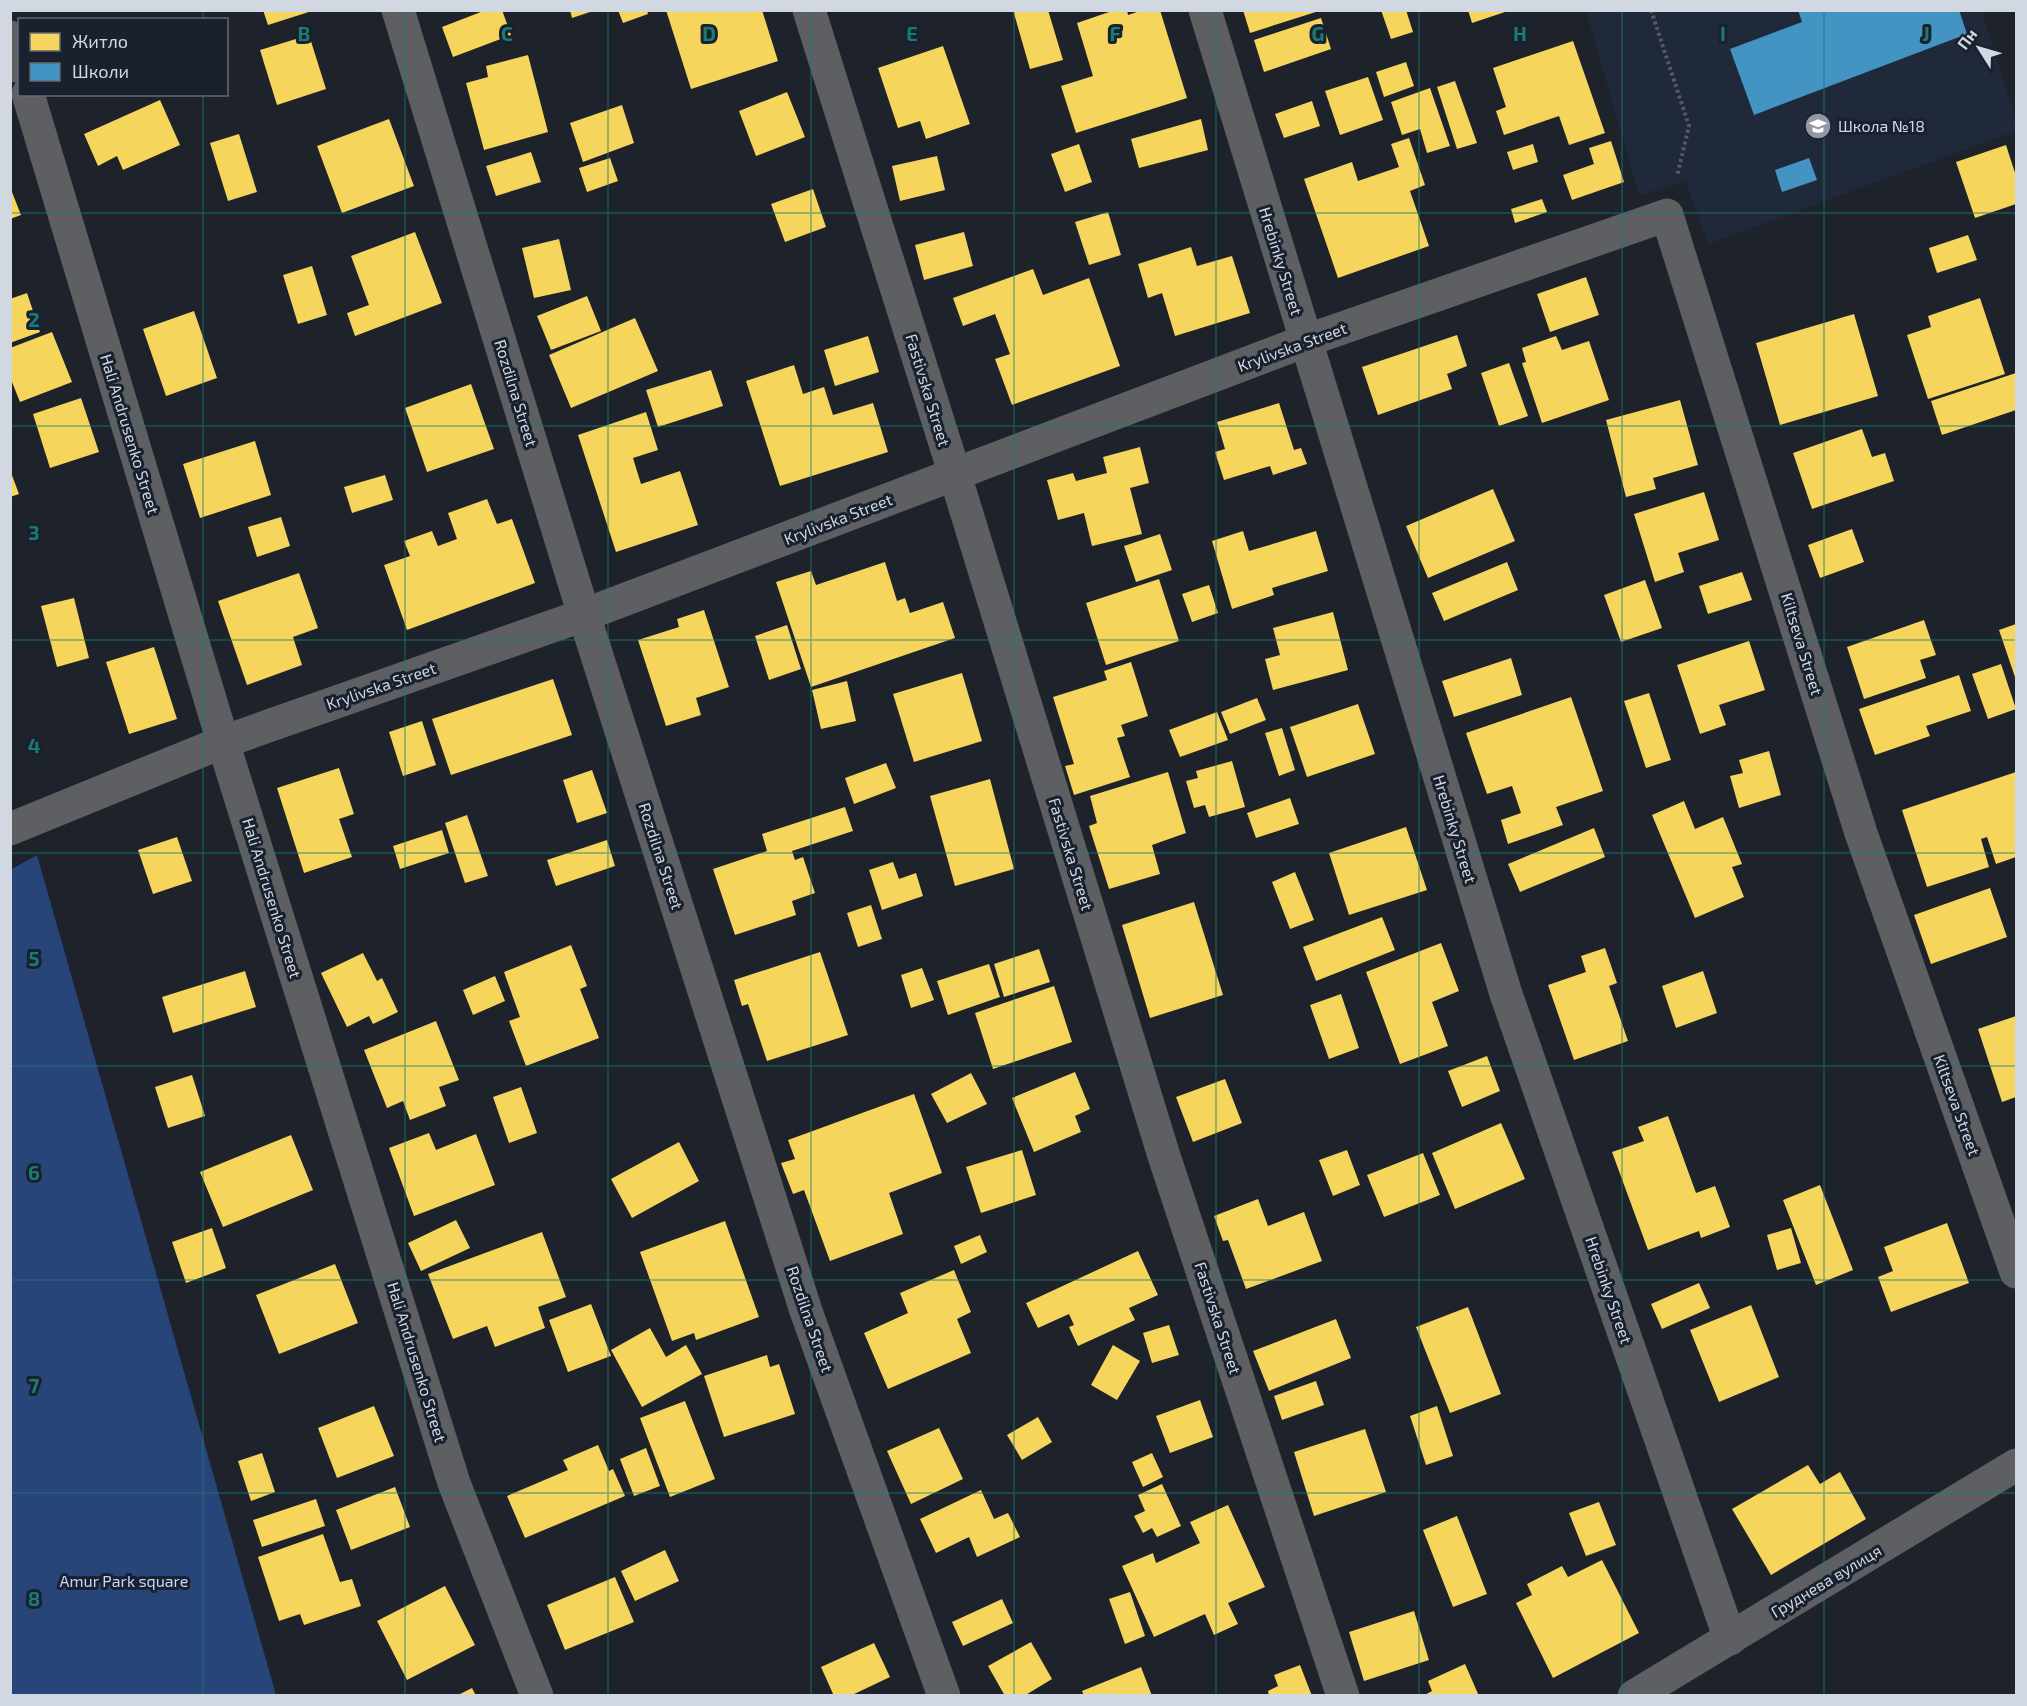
<svg xmlns="http://www.w3.org/2000/svg" width="2027" height="1706" viewBox="0 0 2027 1706" font-family="'Exo 2',sans-serif">
  <style>
    .built { fill: #1f293a }
    .forest { fill: #28457a }
    .homes { fill: #f6d55c }
    .schools { fill: #4393c3 }
    .lines { fill: none; stroke-linecap: round; stroke-linejoin: round }
    .path { stroke: #56595d; stroke-width: 4; stroke-dasharray: 3 3; stroke-linecap: butt }
    .street { stroke: #5d5f62; stroke-width: 33 }
    .grid { fill: none; stroke: #197b74; stroke-width: 1.5; stroke-opacity: 0.55 }
    .labels { text-anchor: middle; stroke-width: 6; stroke-linejoin: round; paint-order: stroke }
    .poi-label { font-size: 16px; fill: #d2d8e1; stroke: #19212f; text-anchor: start }
    .street-label { font-size: 16px; fill: #d2d8e1; stroke: #19212f }
    .park-label { font-size: 16px; fill: #c1d6fa; stroke: #19212f }
    .grid-label { font-size: 20px; text-anchor: middle; font-weight: bold; fill: #197b74; stroke: #19212f; stroke-width: 6; stroke-linejoin: round; paint-order: stroke }
  </style>
  <rect width="100%" height="100%" fill="#1e222a"/>
  <polygon class="built" points="1586,11 1982,11 2016,120 2016,131 1708,244 1686,182 1639,195"/>
  <polygon class="forest" points="37,855 276,1695 11,1695 10,870"/>
  <g class="homes">
    <polygon points="263,10 312,10 312,11 268,25"/>
    <polygon points="486,10 502,10 511,35 453,57 442,27"/>
    <polygon points="570,10 593,10 593,11 572,18"/>
    <polygon points="618,10 647,10 648,14 623,23"/>
    <polygon points="666,10 762,10 778,61 691,89"/>
    <polygon points="1013,10 1048,10 1063,60 1030,69"/>
    <polygon points="1115,10 1127,10 1128,15 1143,10 1160,10 1187,98 1076,133 1061,86 1093,76 1077,23"/>
    <polygon points="1243,10 1319,10 1319,11 1250,33"/>
    <polygon points="1381,10 1406,10 1413,32 1391,39"/>
    <polygon points="1468,10 1508,10 1508,11 1472,23"/>
    <polygon points="1321,18 1331,49 1264,72 1254,40"/>
    <polygon points="309,35 326,89 277,105 260,50"/>
    <polygon points="1573,41 1605,133 1569,145 1559,116 1504,135 1496,111 1506,107 1493,68"/>
    <polygon points="943,46 970,124 926,139 920,121 898,128 878,68"/>
    <polygon points="528,55 548,132 484,150 466,83 488,77 486,66"/>
    <polygon points="1406,62 1414,86 1384,97 1376,72"/>
    <polygon points="1368,77 1383,120 1340,135 1325,91"/>
    <polygon points="1455,81 1477,143 1457,149 1437,87"/>
    <polygon points="1430,88 1450,146 1427,153 1420,129 1402,135 1391,102"/>
    <polygon points="787,92 805,137 756,156 739,111"/>
    <polygon points="160,100 180,145 123,170 117,156 98,166 84,134"/>
    <polygon points="1312,101 1320,126 1284,138 1275,114"/>
    <polygon points="622,105 634,143 583,162 570,123"/>
    <polygon points="389,119 414,186 342,213 317,146"/>
    <polygon points="1201,119 1208,150 1139,168 1131,139"/>
    <polygon points="239,134 257,192 228,201 210,143"/>
    <polygon points="1409,138 1425,185 1410,191 1429,246 1338,278 1304,179 1352,162 1358,181 1399,167 1391,144"/>
    <polygon points="1611,141 1624,182 1572,200 1563,175 1594,164 1589,148"/>
    <polygon points="1079,144 1092,182 1065,192 1051,154"/>
    <polygon points="1533,144 1538,162 1513,170 1507,152"/>
    <polygon points="2006,145 2016,176 2016,204 1975,218 1956,162"/>
    <polygon points="531,152 541,182 496,196 486,166"/>
    <polygon points="937,156 945,190 900,201 892,166"/>
    <polygon points="610,158 618,181 587,192 579,168"/>
    <polygon points="10,187 21,215 10,219"/>
    <polygon points="813,189 826,227 785,242 771,204"/>
    <polygon points="1542,199 1547,212 1515,223 1511,209"/>
    <polygon points="1108,212 1121,255 1089,265 1075,222"/>
    <polygon points="415,232 442,303 355,336 347,313 369,305 351,256"/>
    <polygon points="964,232 973,266 924,280 915,245"/>
    <polygon points="1968,235 1977,260 1937,273 1929,248"/>
    <polygon points="559,239 571,290 534,298 522,248"/>
    <polygon points="1191,247 1197,266 1232,256 1250,313 1175,336 1162,293 1148,298 1138,264"/>
    <polygon points="312,266 327,315 298,324 283,275"/>
    <polygon points="1033,269 1043,295 1089,278 1120,366 1012,405 995,359 1010,354 995,314 963,326 953,298"/>
    <polygon points="1586,277 1599,315 1550,332 1537,294"/>
    <polygon points="27,293 40,332 10,343 10,299"/>
    <polygon points="587,296 601,331 551,350 537,316"/>
    <polygon points="1980,298 2005,374 1928,399 1907,335 1931,327 1928,316"/>
    <polygon points="194,311 217,378 166,396 143,329"/>
    <polygon points="1854,314 1878,396 1780,425 1756,343"/>
    <polygon points="635,318 658,371 571,408 549,355"/>
    <polygon points="52,332 72,382 20,402 10,377 10,348"/>
    <polygon points="1457,335 1467,366 1447,374 1452,389 1378,415 1362,367"/>
    <polygon points="868,336 879,372 835,386 824,350"/>
    <polygon points="1556,336 1562,350 1589,341 1609,400 1542,423 1522,363 1526,362 1522,348"/>
    <polygon points="1509,363 1528,416 1499,426 1481,373"/>
    <polygon points="794,365 803,394 824,387 833,415 873,403 888,452 780,486 746,381"/>
    <polygon points="711,370 723,406 658,427 646,390"/>
    <polygon points="2016,373 2016,410 1942,435 1931,401"/>
    <polygon points="471,384 494,449 427,472 405,408"/>
    <polygon points="81,398 99,452 50,468 33,414"/>
    <polygon points="1680,400 1698,465 1653,478 1656,489 1626,497 1606,420"/>
    <polygon points="1279,403 1294,450 1301,448 1307,464 1273,475 1270,466 1224,480 1215,452 1225,449 1217,422"/>
    <polygon points="646,412 658,450 633,458 641,484 680,471 698,525 616,552 578,435"/>
    <polygon points="1862,429 1872,457 1885,453 1894,481 1812,509 1793,453"/>
    <polygon points="255,441 271,495 200,518 183,464"/>
    <polygon points="1140,447 1149,483 1130,488 1142,534 1092,546 1084,513 1058,520 1047,480 1073,473 1076,481 1107,473 1103,457"/>
    <polygon points="10,470 19,494 10,497"/>
    <polygon points="385,475 393,500 352,513 344,487"/>
    <polygon points="1493,489 1515,541 1428,578 1406,526"/>
    <polygon points="1704,492 1719,540 1678,553 1684,572 1655,582 1634,514"/>
    <polygon points="487,499 497,524 512,519 535,583 407,630 384,565 410,556 404,541 432,531 438,546 457,539 448,513"/>
    <polygon points="281,517 290,546 257,557 248,527"/>
    <polygon points="1852,529 1864,562 1820,578 1808,545"/>
    <polygon points="1243,531 1249,551 1316,531 1328,571 1272,588 1274,595 1232,609 1212,541"/>
    <polygon points="1160,534 1172,570 1136,582 1124,546"/>
    <polygon points="885,562 897,601 905,598 910,613 943,602 955,638 811,687 776,582 811,571 816,585"/>
    <polygon points="1507,562 1518,590 1444,621 1432,593"/>
    <polygon points="1742,572 1752,600 1708,614 1699,586"/>
    <polygon points="299,573 318,628 293,637 302,665 247,685 218,601"/>
    <polygon points="1159,579 1179,641 1106,665 1086,603"/>
    <polygon points="1645,580 1662,628 1621,642 1604,595"/>
    <polygon points="1209,585 1218,613 1192,622 1182,594"/>
    <polygon points="74,598 89,658 57,667 41,606"/>
    <polygon points="704,610 729,687 696,698 701,715 666,726 638,640 679,627 677,619"/>
    <polygon points="1333,612 1348,670 1273,690 1265,659 1280,655 1273,628"/>
    <polygon points="1924,620 1936,655 1920,660 1926,678 1864,699 1847,647"/>
    <polygon points="2016,624 2016,680 1999,630"/>
    <polygon points="787,625 801,669 769,680 755,636"/>
    <polygon points="1749,641 1765,690 1719,705 1726,725 1700,734 1677,665"/>
    <polygon points="154,647 177,719 129,734 106,662"/>
    <polygon points="1511,658 1522,695 1454,717 1442,681"/>
    <polygon points="1131,662 1148,716 1121,725 1125,736 1117,738 1130,777 1074,795 1065,766 1074,764 1053,697 1107,680 1104,671"/>
    <polygon points="2001,664 2016,709 1988,719 1972,674"/>
    <polygon points="962,673 982,741 914,762 893,694"/>
    <polygon points="1959,675 1971,711 1926,726 1930,736 1875,755 1859,709"/>
    <polygon points="553,679 572,735 451,775 432,719"/>
    <polygon points="847,681 856,721 821,729 812,690"/>
    <polygon points="1649,693 1671,760 1646,768 1624,701"/>
    <polygon points="1571,697 1603,791 1556,807 1563,825 1508,844 1501,820 1521,813 1512,786 1487,794 1466,733"/>
    <polygon points="1257,698 1266,720 1230,734 1221,712"/>
    <polygon points="1358,704 1375,754 1307,777 1290,727"/>
    <polygon points="1217,712 1228,740 1180,757 1169,730"/>
    <polygon points="422,721 436,765 403,776 389,732"/>
    <polygon points="1282,728 1295,770 1279,776 1265,733"/>
    <polygon points="1769,751 1781,795 1739,808 1730,776 1743,773 1739,760"/>
    <polygon points="1232,761 1245,807 1209,817 1205,805 1194,808 1186,781 1198,778 1196,771"/>
    <polygon points="886,763 896,788 854,804 845,778"/>
    <polygon points="339,768 354,814 339,819 352,857 304,873 277,788"/>
    <polygon points="592,770 607,813 577,823 563,780"/>
    <polygon points="1168,772 1186,833 1152,845 1160,874 1109,889 1089,826 1097,823 1090,796"/>
    <polygon points="2016,772 2016,857 1996,864 1987,837 1981,839 1989,867 1927,887 1902,810"/>
    <polygon points="990,779 1014,869 955,886 930,796"/>
    <polygon points="1290,798 1299,824 1256,838 1247,813"/>
    <polygon points="1684,801 1695,829 1723,817 1742,864 1732,867 1744,897 1695,918 1652,815"/>
    <polygon points="845,807 853,831 792,851 795,860 803,857 815,893 792,901 796,915 735,935 713,869 767,851 762,834"/>
    <polygon points="467,815 488,876 465,883 445,823"/>
    <polygon points="1406,827 1427,890 1349,915 1329,853"/>
    <polygon points="1594,828 1605,857 1520,892 1508,864"/>
    <polygon points="442,830 449,853 400,869 393,846"/>
    <polygon points="177,837 192,881 153,894 138,850"/>
    <polygon points="607,840 615,866 556,886 547,860"/>
    <polygon points="893,862 899,879 916,873 923,896 882,910 869,870"/>
    <polygon points="1295,872 1314,920 1290,929 1272,882"/>
    <polygon points="1990,888 2007,937 1931,964 1914,915"/>
    <polygon points="1194,902 1223,995 1150,1018 1122,925"/>
    <polygon points="871,905 882,939 858,947 847,913"/>
    <polygon points="1382,917 1395,950 1316,981 1303,947"/>
    <polygon points="1441,943 1459,991 1432,1002 1448,1046 1400,1064 1366,972"/>
    <polygon points="571,945 587,986 580,989 599,1038 526,1066 509,1021 520,1017 504,972"/>
    <polygon points="1605,948 1617,983 1609,986 1628,1041 1574,1060 1548,985 1586,972 1581,956"/>
    <polygon points="1039,949 1050,982 1004,997 994,964"/>
    <polygon points="820,952 848,1035 767,1061 748,1004 742,1006 734,980"/>
    <polygon points="363,953 377,981 382,978 398,1012 373,1024 369,1016 347,1027 321,973"/>
    <polygon points="989,964 1000,997 948,1015 937,981"/>
    <polygon points="922,968 934,1000 911,1008 901,975"/>
    <polygon points="245,971 256,1007 173,1033 162,997"/>
    <polygon points="1703,971 1717,1013 1676,1028 1662,986"/>
    <polygon points="495,976 505,1001 473,1015 463,990"/>
    <polygon points="1054,986 1072,1042 993,1069 975,1013"/>
    <polygon points="1341,994 1359,1048 1329,1059 1310,1005"/>
    <polygon points="2016,1016 2016,1097 2002,1102 1978,1029"/>
    <polygon points="436,1021 459,1080 439,1087 446,1106 410,1120 403,1101 387,1108 364,1050"/>
    <polygon points="1487,1056 1500,1091 1462,1107 1448,1071"/>
    <polygon points="1075,1072 1090,1109 1075,1116 1081,1132 1034,1152 1012,1098"/>
    <polygon points="971,1073 987,1104 947,1123 931,1094"/>
    <polygon points="192,1075 205,1116 168,1128 155,1087"/>
    <polygon points="1225,1079 1242,1123 1193,1142 1176,1097"/>
    <polygon points="521,1087 537,1133 509,1143 493,1097"/>
    <polygon points="914,1094 942,1173 889,1193 903,1234 830,1261 804,1190 793,1194 781,1163 795,1159 788,1140"/>
    <polygon points="1668,1116 1696,1193 1715,1186 1730,1227 1701,1238 1699,1231 1648,1250 1612,1152 1644,1141 1638,1127"/>
    <polygon points="1501,1123 1525,1179 1455,1209 1432,1153"/>
    <polygon points="429,1133 436,1150 476,1134 495,1185 414,1216 389,1148"/>
    <polygon points="291,1135 313,1190 223,1227 200,1172"/>
    <polygon points="679,1142 699,1181 632,1218 611,1179"/>
    <polygon points="1022,1150 1036,1195 981,1213 966,1167"/>
    <polygon points="1347,1150 1360,1185 1333,1196 1319,1160"/>
    <polygon points="1423,1153 1440,1195 1384,1217 1367,1175"/>
    <polygon points="1820,1185 1853,1270 1816,1285 1783,1200"/>
    <polygon points="1258,1199 1268,1226 1304,1212 1322,1261 1246,1289 1228,1240 1223,1241 1214,1216"/>
    <polygon points="456,1220 470,1248 421,1271 408,1243"/>
    <polygon points="725,1221 759,1317 696,1340 694,1333 672,1341 640,1252"/>
    <polygon points="1947,1223 1969,1283 1891,1312 1878,1277 1893,1271 1884,1247"/>
    <polygon points="212,1228 226,1268 186,1283 172,1242"/>
    <polygon points="1791,1228 1801,1263 1777,1270 1767,1235"/>
    <polygon points="542,1232 566,1297 538,1307 545,1328 495,1347 487,1326 453,1339 428,1274"/>
    <polygon points="980,1235 987,1252 961,1264 954,1246"/>
    <polygon points="1138,1251 1158,1295 1129,1308 1135,1320 1078,1346 1069,1327 1074,1325 1069,1314 1038,1328 1026,1303"/>
    <polygon points="335,1264 358,1323 279,1354 256,1295"/>
    <polygon points="954,1270 971,1312 957,1319 971,1353 888,1389 864,1333 908,1313 900,1293"/>
    <polygon points="1699,1283 1710,1308 1662,1329 1651,1304"/>
    <polygon points="591,1304 611,1356 568,1372 549,1320"/>
    <polygon points="1751,1305 1779,1377 1719,1402 1690,1330"/>
    <polygon points="1468,1307 1501,1394 1450,1413 1416,1327"/>
    <polygon points="1336,1319 1351,1358 1269,1391 1253,1351"/>
    <polygon points="1169,1325 1179,1355 1152,1363 1143,1333"/>
    <polygon points="650,1328 666,1357 686,1345 702,1374 642,1407 611,1350"/>
    <polygon points="1113,1345 1140,1361 1117,1400 1091,1385"/>
    <polygon points="767,1355 770,1367 779,1364 795,1414 724,1437 704,1376"/>
    <polygon points="1316,1381 1324,1405 1282,1420 1274,1396"/>
    <polygon points="1200,1400 1213,1437 1170,1453 1156,1416"/>
    <polygon points="685,1401 715,1479 670,1497 640,1418"/>
    <polygon points="374,1406 394,1456 337,1478 318,1428"/>
    <polygon points="1437,1406 1453,1456 1426,1465 1410,1416"/>
    <polygon points="1038,1417 1052,1442 1022,1460 1007,1435"/>
    <polygon points="939,1428 963,1479 911,1504 887,1451"/>
    <polygon points="1365,1429 1386,1492 1314,1516 1294,1452"/>
    <polygon points="598,1445 609,1471 613,1469 625,1496 525,1538 507,1496 568,1470 563,1460"/>
    <polygon points="646,1448 660,1486 634,1496 620,1459"/>
    <polygon points="262,1453 275,1492 251,1501 238,1461"/>
    <polygon points="1152,1453 1163,1477 1143,1487 1132,1462"/>
    <polygon points="1808,1465 1820,1484 1840,1472 1866,1519 1771,1575 1732,1509"/>
    <polygon points="1162,1484 1181,1526 1157,1537 1152,1528 1143,1533 1134,1516 1145,1511 1138,1495"/>
    <polygon points="395,1487 410,1527 351,1550 336,1510"/>
    <polygon points="981,1490 994,1519 1008,1513 1020,1537 977,1557 969,1537 936,1553 920,1519"/>
    <polygon points="316,1499 325,1526 262,1547 253,1520"/>
    <polygon points="1599,1502 1616,1545 1586,1556 1569,1513"/>
    <polygon points="1228,1505 1265,1587 1228,1603 1238,1624 1214,1635 1205,1614 1154,1637 1122,1566 1153,1553 1156,1563 1200,1543 1190,1522"/>
    <polygon points="1457,1516 1487,1594 1453,1607 1423,1530"/>
    <polygon points="323,1534 340,1582 352,1579 361,1606 304,1625 300,1614 279,1621 258,1557"/>
    <polygon points="665,1550 679,1581 635,1601 621,1571"/>
    <polygon points="1602,1560 1639,1633 1553,1678 1516,1603 1532,1595 1527,1584 1562,1566 1568,1577"/>
    <polygon points="615,1577 634,1622 565,1650 547,1605"/>
    <polygon points="445,1586 475,1645 407,1680 377,1621"/>
    <polygon points="1130,1592 1145,1636 1125,1644 1109,1599"/>
    <polygon points="1002,1599 1013,1623 963,1646 952,1622"/>
    <polygon points="1414,1611 1429,1660 1364,1681 1349,1632"/>
    <polygon points="1031,1642 1052,1679 1024,1696 1005,1696 988,1666"/>
    <polygon points="874,1643 890,1677 850,1696 834,1696 821,1667"/>
    <polygon points="1465,1664 1479,1696 1423,1696 1432,1691 1428,1681"/>
    <polygon points="1300,1665 1312,1696 1269,1696 1268,1691 1278,1686 1274,1675"/>
    <polygon points="1141,1667 1152,1696 1084,1696 1082,1691"/>
    <polygon points="472,1688 476,1696 456,1696"/>
  </g>
  <g class="schools">
    <polygon points="1798,10 1959,10 1967,34 1754,115 1730,49 1802,22"/>
    <polygon points="1809,158 1817,180 1782,192 1775,170"/>
  </g>
  <g class="lines">
    <polyline class="path" points="1651,10 1689,126 1677,176"/>
    <g class="street">
      <polyline points="398,10 584,615 806,1311 944,1696"/>
      <polyline points="809,10 955,475 1164,1156 1343,1696"/>
      <polyline points="1205,10 1506,994 1730,1639"/>
      <polyline points="10,37 20,67"/>
      <polyline points="28,94 223,742 454,1483 537,1696"/>
      <polyline points="10,829 223,742 584,615 1305,341 1667,215 1861,833 2016,1272"/>
      <polyline points="1634,1696 2016,1465"/>
    </g>
  </g>
  <path class="grid" d="M203,10V20M405,10V1696M608,10V1696M811,10V1696M1014,10V1696M1216,10V1696M1419,10V1696M1622,10V1696M1824,10V1696M203,94V1696M10,213H2016M10,426H2016M10,640H2016M10,853H2016M10,1066H2016M10,1280H2016M10,1493H2016"/>
  <defs>
    <symbol id="school-disc" viewBox="-11 -11 22 22"><circle r="9.5" fill="#9398a1" stroke="#19212f"/><path d="M0-5L7-2L0 1L-7-2ZM-4 1L0 2.5L4 1V4Q0 6-4 4Z" fill="#fff"/></symbol>
  </defs>
  <g fill-rule="evenodd">
    <use href="#school-disc" x="1803" y="111" width="30" height="30"/>
  </g>
  <g class="labels">
    <g class="poi-label">
      <text x="1838" y="132">Школа №18</text>
    </g>
    <g class="street-label">
      <text transform="translate(1281 261) rotate(73)" y="6">Hrebinky Street</text>
      <text transform="translate(1292 347) rotate(-20)" y="6">Krylivska Street</text>
      <text transform="translate(928 390) rotate(73)" y="6">Fastivska Street</text>
      <text transform="translate(516 393) rotate(73)" y="6">Rozdilna Street</text>
      <text transform="translate(130 434) rotate(73)" y="6">Hali Andrusenko Street</text>
      <text transform="translate(838 519) rotate(-21)" y="6">Krylivska Street</text>
      <text transform="translate(1802 644) rotate(73)" y="6">Kiltseva Street</text>
      <text transform="translate(381 686) rotate(-19)" y="6">Krylivska Street</text>
      <text transform="translate(1455 829) rotate(73)" y="6">Hrebinky Street</text>
      <text transform="translate(1071 854) rotate(73)" y="6">Fastivska Street</text>
      <text transform="translate(661 856) rotate(72)" y="6">Rozdilna Street</text>
      <text transform="translate(272 898) rotate(73)" y="6">Hali Andrusenko Street</text>
      <text transform="translate(1957 1105) rotate(70)" y="6">Kiltseva Street</text>
      <text transform="translate(1609 1290) rotate(71)" y="6">Hrebinky Street</text>
      <text transform="translate(1218 1318) rotate(72)" y="6">Fastivska Street</text>
      <text transform="translate(810 1319) rotate(71)" y="6">Rozdilna Street</text>
      <text transform="translate(417 1362) rotate(73)" y="6">Hali Andrusenko Street</text>
      <text transform="translate(1826 1581) rotate(-31)" y="6">Груднева вулиця</text>
    </g>
    <g class="park-label">
      <text x="124" y="1587">Amur Park square</text>
    </g>
  </g>
  <g class="grid-label">
    <text x="304" y="41">B</text>
    <text x="507" y="41">C</text>
    <text x="709" y="41">D</text>
    <text x="912" y="41">E</text>
    <text x="1115" y="41">F</text>
    <text x="1318" y="41">G</text>
    <text x="1520" y="41">H</text>
    <text x="1723" y="41">I</text>
    <text x="1926" y="41">J</text>
    <text x="34" y="327">2</text>
    <text x="34" y="540">3</text>
    <text x="34" y="753">4</text>
    <text x="34" y="966">5</text>
    <text x="34" y="1180">6</text>
    <text x="34" y="1393">7</text>
    <text x="34" y="1606">8</text>
  </g>
  <rect width="2027" height="1706" fill="none" stroke="#d2d8e1" stroke-width="24"/>
  <rect x="18" y="18" width="210" height="78" fill="#19212f" stroke="#636a76" stroke-width="1.5"/>
  <rect x="30" y="33" width="30" height="18" fill="#f6d55c" stroke="#636a76" stroke-width="1.5"/>
  <text x="72" y="48" font-size="18" fill="#d2d8e1">Житло</text>
  <rect x="30" y="63" width="30" height="18" fill="#4393c3" stroke="#636a76" stroke-width="1.5"/>
  <text x="72" y="78" font-size="18" fill="#d2d8e1">Школи</text>
  <g transform="translate(1979 48) rotate(307)" stroke="#19212f" stroke-width="4.5" paint-order="stroke">
  <path d="M0-4.5L10 22L0 15L-10 22Z" fill="#d2d8e1"/>
  <text y="-9" font-size="16" font-weight="bold" text-anchor="middle" fill="#d2d8e1">Пн</text>
  </g>
</svg>
